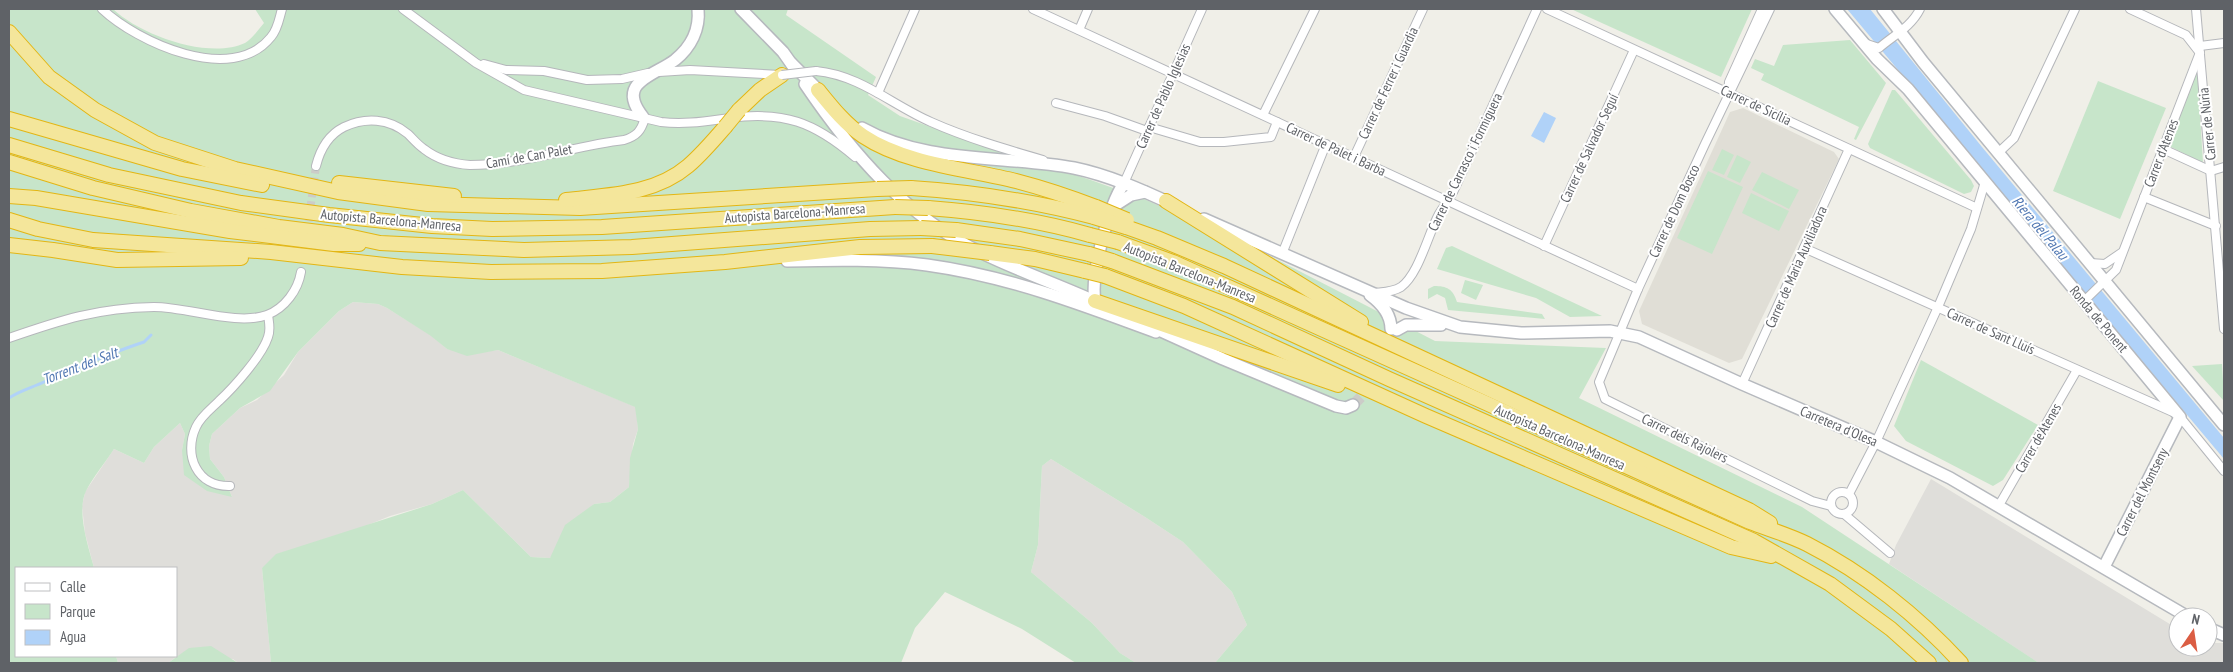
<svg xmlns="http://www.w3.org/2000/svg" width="2233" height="672" viewBox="0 0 2233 672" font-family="'PT Sans Narrow',sans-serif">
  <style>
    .industrial { fill: #dfdeda }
    .education { fill: #e0ded6 }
    .green { fill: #c7e5ca }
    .water { fill: #b0d2f8 }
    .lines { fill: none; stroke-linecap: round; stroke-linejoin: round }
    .stream { stroke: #b0d2f8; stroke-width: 3 }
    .street-tunnel { stroke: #ccccc8; stroke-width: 8; stroke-dasharray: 8 4; stroke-linecap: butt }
    .secondary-tunnel { stroke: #ccccc8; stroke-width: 11; stroke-dasharray: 11 5.5; stroke-linecap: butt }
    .street-casing { stroke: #b5b7bb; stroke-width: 10 }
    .secondary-casing { stroke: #b6b9be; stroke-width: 14 }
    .highway-casing { stroke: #e3b614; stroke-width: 16 }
    .street { stroke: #fff; stroke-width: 8 }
    .secondary { stroke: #fff; stroke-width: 11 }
    .highway { stroke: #f4e69b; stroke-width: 14 }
    .street-bridge-casing { stroke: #b5b7bb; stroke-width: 10; stroke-linecap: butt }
    .highway-bridge-casing { stroke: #e3b614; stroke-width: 16; stroke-linecap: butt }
    .street-bridge { stroke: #fff; stroke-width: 8 }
    .highway-bridge { stroke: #f4e69b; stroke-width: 14 }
    .labels { text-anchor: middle; stroke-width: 4; stroke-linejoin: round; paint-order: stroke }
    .street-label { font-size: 14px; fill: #5f6267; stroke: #fff }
    .water-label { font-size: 15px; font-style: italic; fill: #5077b2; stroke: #fff }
  </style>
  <rect width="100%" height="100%" fill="#f0efe8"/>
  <g class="industrial">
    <polygon points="353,302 378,304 387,308 432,336 447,349 475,353 498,350 636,407 638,429 633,444 629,487 610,502 594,504 550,558 531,557 463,490 432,504 390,516 262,568 271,663 238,663 233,659 176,657 168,663 118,663 116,656 176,656 176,568 94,568 85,533 82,506 85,492 114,449 144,463 154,447 180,423 185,434 182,450 232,497 224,477 210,459 209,446 212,434 240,408 257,400 284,375 298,352 339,311"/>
    <polygon points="1051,459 1145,517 1183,542 1232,592 1247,625 1215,663 1136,663 1120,653 1092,623 1031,572 1038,545 1042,466"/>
    <polygon points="1931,479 2178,629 2178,647 2208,647 2208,643 2224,643 2224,663 2039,663 2031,658 1889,564 1896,545"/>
  </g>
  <polygon class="education" points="1743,108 1834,152 1839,159 1742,359 1729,363 1642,324 1639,311 1730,112"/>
  <g class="green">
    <path d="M9,9H113C140,35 209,60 245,43C252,39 258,30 264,23L255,9H788L786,15L876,77L868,95L900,116L1007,154L1088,179L1144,199L1264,253L1435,341L1606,348L1579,398L1802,507L2039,663H1215L1247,625L1232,592L1183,542L1145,517L1051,459L1042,466L1038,545L1031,572L1092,623L1120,653L1136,663H1076L1022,629L945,592L915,628L901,663H271L262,568L276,554L432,504L463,490L531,557L550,558L565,525L594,504L610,502L629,487L630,458L638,429L635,407L498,350L467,356L447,349L431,336L387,308L378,304L353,302L339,311L298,352L270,391L240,408L212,434L209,446L210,459L224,477L232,497L207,491L184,475L182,450L185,434L180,423L154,447L144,463L114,449C105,463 93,477 86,491C76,512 89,548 94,568H16V656H116L118,663H9Z"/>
    <polygon points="1571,9 1752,9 1721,77"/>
    <polygon points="1850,40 1886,83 1856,140 1854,139 1859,127 1761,80 1764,74 1751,68 1755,59 1774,66 1783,45"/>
    <polygon points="2197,67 2203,163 2169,146"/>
    <polygon points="2098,81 2166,108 2120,219 2053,191"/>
    <polygon points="1892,90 1895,90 1971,180 1974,186 1971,192 1964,194 1870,148 1868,144"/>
    <polygon points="1722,149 1734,155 1724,175 1712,170"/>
    <polygon points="1737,155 1751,162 1740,183 1727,177"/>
    <polygon points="1708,171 1743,187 1712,254 1677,238"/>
    <polygon points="1762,172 1799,190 1789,209 1752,190"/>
    <polygon points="1751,193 1789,211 1779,231 1742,213"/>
    <polygon points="1452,246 1602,316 1570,317 1536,298 1437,269 1446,248"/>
    <polygon points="1465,280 1483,285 1476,300 1461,293"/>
    <path d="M1434,286C1447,286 1453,289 1457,302L1542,314L1545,319L1448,310L1445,298L1437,294L1428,299V289Z"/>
    <polygon points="1921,360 2038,425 2003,480 1993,486 1906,441 1894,426"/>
    <polygon points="2222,364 2224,399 2224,401 2192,366"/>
    <polygon points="211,646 238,663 168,663 189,648"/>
  </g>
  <g class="water">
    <polygon points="1847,9 1870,9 1982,147 2224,438 2224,459"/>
    <polygon points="1544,112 1556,118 1544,143 1531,136"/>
  </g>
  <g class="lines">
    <path class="stream" d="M9,398C21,390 31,388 44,382C76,368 110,353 144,342L151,335"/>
    <polyline class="street-tunnel" points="307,233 316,166"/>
    <polyline class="secondary-tunnel" points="1353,405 1364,394 1385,349"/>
    <defs>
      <g id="street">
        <path d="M102,9C137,42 232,86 271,37C278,29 279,19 282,9"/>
        <path d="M403,9L476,63L524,90L661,122C685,125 707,121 730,118C784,111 814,122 855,157"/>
        <polyline points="1033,9 1638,289"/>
        <polyline points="1547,9 1977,208"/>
        <polyline points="1770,9 1705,144 1638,289 1599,382 1605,399 1812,501 1831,506"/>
        <polyline points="2130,9 2186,35 2200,53"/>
        <polyline points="2196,9 2224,329"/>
        <polyline points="1079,30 1088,9"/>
        <path d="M1867,44L1879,48C1894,35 1911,27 1920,9"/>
        <polyline points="2200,46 2224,43"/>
        <polyline points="484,64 506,70 544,71 587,80 622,79 648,73"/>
        <path d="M816,71C860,75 892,105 931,122C967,138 1005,149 1043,160"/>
        <polyline points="659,72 690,70 780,75"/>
        <polyline points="1728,92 1729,82 1762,9"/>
        <polyline points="878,93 915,9"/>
        <polyline points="1056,103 1105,116 1147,131"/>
        <polyline points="1263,115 1315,9"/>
        <polyline points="1149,127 1200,142 1224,142 1271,137 1277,122"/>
        <polyline points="2163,149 2211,171 2224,167"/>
        <polyline points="1998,153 2014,138 2075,9"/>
        <polyline points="1354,157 1423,9"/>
        <path d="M316,166C320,150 328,135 344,127C365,117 389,118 408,134C413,139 418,145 424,149C437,159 454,164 470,165C522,165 573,146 624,140C637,136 641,131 645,118"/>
        <polyline points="1124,183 1202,9"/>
        <polyline points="2144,197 2216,226"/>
        <polyline points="1544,246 1634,50"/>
        <polyline points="1804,248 2175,413"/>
        <polyline points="1282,254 1326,144"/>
        <polyline points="2090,263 2105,264 2121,253"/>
        <path d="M1375,293C1384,292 1393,292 1401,287C1419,274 1428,234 1439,214C1444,205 1451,198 1455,188L1537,9"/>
        <polyline points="2084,301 2116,270 2199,55"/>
        <path d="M9,338C61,320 97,308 154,307C188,307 237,326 267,315C285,308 298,290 301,272"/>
        <polyline points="1742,384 1849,149"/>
        <polyline points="2180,417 2224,471"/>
        <path d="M230,486C197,487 183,455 196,427C201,416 211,409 219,401C233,388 262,356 268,337C271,329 269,323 268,315"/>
        <circle cx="1842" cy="503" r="11"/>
        <polyline points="1849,494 1876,442 1938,307 1971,229 1985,182"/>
        <polyline points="1998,507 2077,370"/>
        <polyline points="1844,514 1890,553"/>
      </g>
      <g id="secondary">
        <polyline points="741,9 783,52 795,69"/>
        <polyline points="1835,9 1877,59 1908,89 2180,417 2104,567"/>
        <polyline points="1883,9 1923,62 2224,425"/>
        <polyline points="791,63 823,95"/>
        <path d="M805,84C851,152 907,218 982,253C1021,272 1062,286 1101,304"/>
        <path d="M643,117C615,82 654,76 675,60C691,47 700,29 698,9"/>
        <path d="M862,128C926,164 1003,155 1074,168C1108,175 1142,190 1174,205"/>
        <polyline points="1114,206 1131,195 1145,192"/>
        <polyline points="1204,219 1406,308 1460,327 1521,333 1610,331 1639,337 1742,384 1876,442 1950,478 2188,617"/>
        <path d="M787,261C834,260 881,259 927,265C1007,276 1081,304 1156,332"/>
        <path d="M1370,295C1381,303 1391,315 1391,329"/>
        <path d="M1095,301C1090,275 1109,205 1124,183"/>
        <polyline points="1150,326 1223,359 1336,406 1346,408 1353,405"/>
        <polyline points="1397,330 1406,325 1441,325"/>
        <polyline points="2208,628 2224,635"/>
      </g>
      <g id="highway">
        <polyline points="9,32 49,77 95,110 155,143 235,169 338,192 428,204 580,208 877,189"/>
        <path d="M818,90C831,106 845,124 863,136C905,164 967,169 1016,181C1043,188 1070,197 1096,207"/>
        <polyline points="739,110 760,90 782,75"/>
        <polyline points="9,119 182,169 262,185"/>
        <polyline points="9,145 109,175 241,203 329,215 432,226 492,229 602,227 895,207"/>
        <polyline points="9,162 93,188 191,211 279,227 343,235 380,243 524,250 632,247 870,229 921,228"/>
        <polyline points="339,183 454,196"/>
        <path d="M911,188C974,192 1033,201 1094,217"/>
        <polyline points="9,196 36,198 230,231 334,244 359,244"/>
        <path d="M566,200C607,195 654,195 688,166C701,155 713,141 725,127"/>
        <polyline points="1166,201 1361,322"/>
        <path d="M928,208C983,212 1037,220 1090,235"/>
        <polyline points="9,220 38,229 93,240 271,252 402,267 491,272 602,271 725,262 860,247 932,246"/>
        <polyline points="1126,227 1157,238 1224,266 1749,510 1770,523"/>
        <polyline points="956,230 1020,239 1089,254"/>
        <path d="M1118,242L1173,262L1750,522C1768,529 1789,535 1807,544C1864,573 1918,616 1961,663"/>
        <polyline points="9,245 53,250 117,260 241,258"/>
        <polyline points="990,253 1035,259 1085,271"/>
        <polyline points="1112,261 1233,307 1389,379 1754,541 1830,584 1891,629 1929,663"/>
        <polyline points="1105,276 1184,306 1426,416 1731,547 1771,556"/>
        <polyline points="1095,301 1338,385"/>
      </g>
    </defs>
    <use href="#street" class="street-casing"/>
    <use href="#secondary" class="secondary-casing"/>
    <use href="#highway" class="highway-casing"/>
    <use href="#street" class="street"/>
    <use href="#secondary" class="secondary"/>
    <use href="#highway" class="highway"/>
    <defs>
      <polyline id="street-bridge" points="782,75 816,71"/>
      <g id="highway-bridge">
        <polyline points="725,127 739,110"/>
        <polyline points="877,189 911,188"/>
        <polyline points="895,207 928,208"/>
        <polyline points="1096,207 1127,220"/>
        <polyline points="1094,217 1126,227"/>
        <polyline points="921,228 956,230"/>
        <polyline points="1090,235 1118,242"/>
        <polyline points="932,246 990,253"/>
        <polyline points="1089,254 1112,261"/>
        <polyline points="1085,271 1105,276"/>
      </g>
    </defs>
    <use href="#street-bridge" class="street-bridge-casing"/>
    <use href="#highway-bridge" class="highway-bridge-casing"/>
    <use href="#street-bridge" class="street-bridge"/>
    <use href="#highway-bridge" class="highway-bridge"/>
  </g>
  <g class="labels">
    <g class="street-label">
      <text transform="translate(1388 83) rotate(-65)" y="5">Carrer de Ferrer i Guardia</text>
      <text transform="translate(1163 96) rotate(-66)" y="5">Carrer de Pablo Iglesias</text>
      <text transform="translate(1756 105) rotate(25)" y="5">Carrer de Sicília</text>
      <text transform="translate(2207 124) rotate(-96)" y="5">Carrer de Núria</text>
      <text transform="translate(1589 148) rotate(-65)" y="5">Carrer de Salvador Seguí</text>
      <text transform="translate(1336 149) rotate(25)" y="5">Carrer de Palet i Barba</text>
      <text transform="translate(2161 153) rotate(-69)" y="5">Carrer d'Atenes</text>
      <text transform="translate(529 156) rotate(-10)" y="5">Camí de Can Palet</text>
      <text transform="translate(1465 162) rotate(-64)" y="5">Carrer de Carrasco i Formiguera</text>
      <text transform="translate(1674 211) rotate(-65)" y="5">Carrer de Dom Bosco</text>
      <text transform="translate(795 213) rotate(-4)" y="5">Autopista Barcelona-Manresa</text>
      <text transform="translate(391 220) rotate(5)" y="5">Autopista Barcelona-Manresa</text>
      <text transform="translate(1796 267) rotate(-66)" y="5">Carrer de Maria Auxiliadora</text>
      <text transform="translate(1190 272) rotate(22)" y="5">Autopista Barcelona-Manresa</text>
      <text transform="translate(2099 319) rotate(50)" y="5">Ronda de Ponent</text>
      <text transform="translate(1991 331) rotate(24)" y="5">Carrer de Sant Lluís</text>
      <text transform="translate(1839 426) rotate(23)" y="5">Carretera d'Olesa</text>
      <text transform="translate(1560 437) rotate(24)" y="5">Autopista Barcelona-Manresa</text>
      <text transform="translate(1685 438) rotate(26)" y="5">Carrer dels Rajolers</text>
      <text transform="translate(2038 438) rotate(-60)" y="5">Carrer de'Atenes</text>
      <text transform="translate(2142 492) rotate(-63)" y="5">Carrer del Montseny</text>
    </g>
    <g class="water-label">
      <text transform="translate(2040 228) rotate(50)" y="5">Riera del Palau</text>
      <text transform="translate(80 366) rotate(-21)" y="5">Torrent del Salt</text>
    </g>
  </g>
  <rect width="2233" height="672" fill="none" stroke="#5f6267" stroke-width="20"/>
  <rect x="15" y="567" width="162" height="90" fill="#ffffff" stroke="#bfc0c2"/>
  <rect x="25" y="583" width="25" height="8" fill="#ffffff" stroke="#bfc0c2"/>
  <text x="60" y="592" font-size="15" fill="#5f6267">Calle</text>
  <rect x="25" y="604" width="25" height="15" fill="#c7e5ca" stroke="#bfc0c2"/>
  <text x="60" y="617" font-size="15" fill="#5f6267">Parque</text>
  <rect x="25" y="630" width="25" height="15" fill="#b0d2f8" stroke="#bfc0c2"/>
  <text x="60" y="642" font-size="15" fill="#5f6267">Agua</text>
  <g transform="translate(2193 632) rotate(13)"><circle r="24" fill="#ffffff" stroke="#bfc0c2"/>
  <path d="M0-4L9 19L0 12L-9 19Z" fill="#db5d43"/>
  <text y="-8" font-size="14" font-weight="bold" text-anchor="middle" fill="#5f6267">N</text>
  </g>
</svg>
